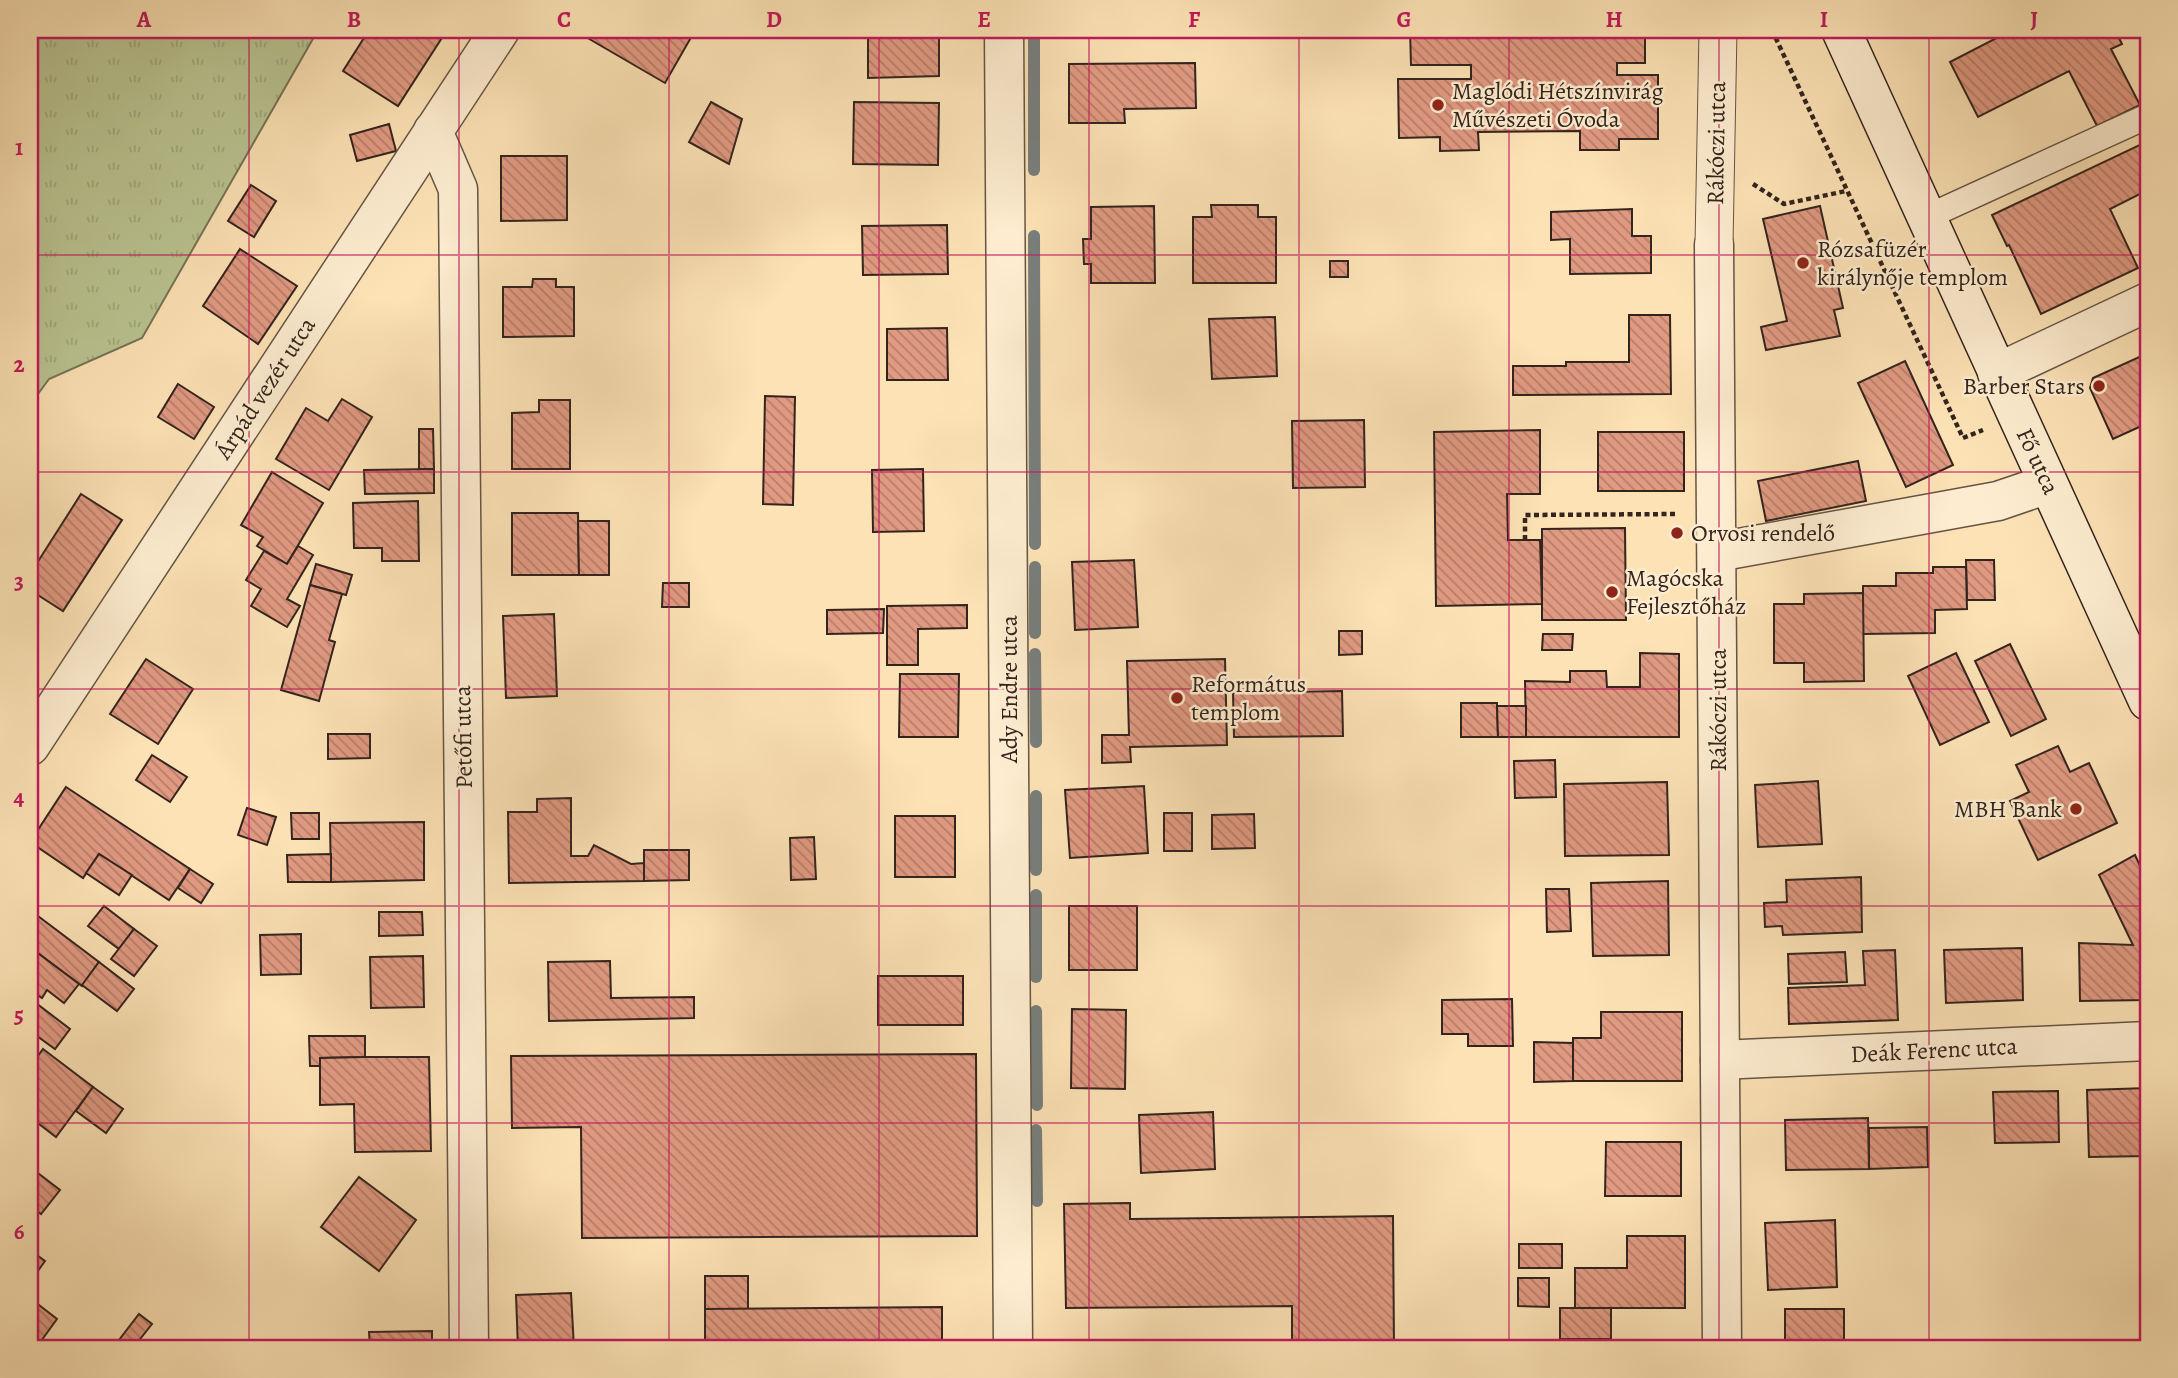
<svg xmlns="http://www.w3.org/2000/svg" width="2178" height="1378" viewBox="0 0 2178 1378" font-family="Alegreya,serif">
  <style>
    .grass { fill: url(#grass-tufts); stroke: #767458; stroke-width: 2 }
    .lines { fill: none; stroke-linecap: round; stroke-linejoin: round }
    .stream { stroke: #787e7c; stroke-width: 12 }
    .building { fill: url(#building-back-hatch); stroke: #33241e; stroke-width: 2 }
    .service-casing { stroke: #655444; stroke-width: 27 }
    .pedestrian-casing { stroke: #655444; stroke-width: 39 }
    .minor-casing { stroke: #655444; stroke-width: 41 }
    .secondary-casing { stroke: #33241e; stroke-width: 41 }
    .path { stroke: #33241e; stroke-width: 4.5; stroke-dasharray: 5 3.5; stroke-linecap: butt }
    .service { stroke: #fdeccf; stroke-width: 24 }
    .pedestrian { stroke: #fdeccf; stroke-width: 37 }
    .minor { stroke: #fdeccf; stroke-width: 38 }
    .secondary { stroke: #fdeccf; stroke-width: 38 }
    .grid { fill: none; stroke: #c2185b; stroke-width: 2; stroke-opacity: 0.55 }
    .poi-dot { fill: #8f2418; stroke: #fdeccf; stroke-width: 2.5 }
    .labels { text-anchor: middle; stroke-width: 5; stroke-linejoin: round; paint-order: stroke }
    .poi-label { font-size: 24px; fill: #33241e; stroke: #fdeccf; text-anchor: start }
    .street-label { font-size: 24px; fill: #33241e; stroke: #fdeccf }
    .neatline { fill: none; stroke: #c2185b; stroke-width: 2.5 }
    .grid-label { font-size: 23px; text-anchor: middle; font-weight: bold; fill: #c2185b }
  </style>
  <defs>
    <pattern id="grass-tufts" width="24" height="20" patternUnits="userSpaceOnUse" patternTransform="scale(1.75)"><rect width="24" height="20" fill="#b9c491"/><path d="M3 7l-1-3M5 7V3M7 7l1-3M15 17l-1-3M17 17v-4M19 17l1-3" fill="none" stroke="#a0a87d"/></pattern>
    <pattern id="building-back-hatch" width="6" height="6" patternUnits="userSpaceOnUse" patternTransform="scale(1.75)"><rect width="6" height="6" fill="#e19a82"/><path d="M-1 5l2 2M0 0l6 6M5-1l2 2" fill="none" stroke="#b77d6a"/></pattern>
  </defs>
  <rect width="100%" height="100%" fill="#fce2b5"/>
  <filter id="stains"><feTurbulence type="fractalNoise" baseFrequency=".00286" numOctaves="4"/><feColorMatrix values="0 0 0 0 .2 0 0 0 0 .09 0 0 0 0 .02 0 0 0 .5 -.17"/></filter>
  <radialGradient id="worn" r=".72"><stop offset=".6" stop-color="#630" stop-opacity="0"/><stop offset="1" stop-color="#630" stop-opacity=".3"/></radialGradient>
  <polygon class="grass" points="30,30 318,30 142,338 49,379 30,405"/>
  <g class="lines">
    <g class="stream">
      <polyline points="1034,30 1034,170"/>
      <polyline points="1034,236 1035,544"/>
      <polyline points="1035,633 1035,567"/>
      <polyline points="1035,654 1036,742"/>
      <polyline points="1036,870 1036,796"/>
      <polyline points="1036,895 1036,977"/>
      <polyline points="1036,1011 1037,1105"/>
      <polyline points="1036,1130 1037,1201"/>
    </g>
  </g>
  <g class="building">
    <polygon points="369,30 447,30 398,106 343,71"/>
    <polygon points="581,30 685,30 693,34 665,83 579,33"/>
    <polygon points="868,30 939,30 939,76 868,78"/>
    <polygon points="1410,30 1645,30 1645,63 1617,63 1617,75 1658,75 1658,139 1619,139 1619,150 1580,150 1580,131 1478,132 1479,150 1440,151 1440,137 1399,138 1398,79 1471,79 1471,65 1411,65"/>
    <polygon points="2012,30 2115,30 2122,44 2111,49 2140,105 2097,126 2069,71 1978,117 1950,62"/>
    <polygon points="1195,63 1196,108 1124,109 1125,123 1069,123 1069,64"/>
    <polygon points="711,102 742,119 729,164 689,142"/>
    <polygon points="854,102 939,103 938,165 853,164"/>
    <polygon points="389,124 396,151 357,161 350,135"/>
    <polygon points="2148,141 2148,190 2110,209 2138,268 2041,314 2009,245 2007,246 1992,215"/>
    <polygon points="501,156 567,156 567,220 501,221"/>
    <polygon points="251,185 276,201 254,237 228,221"/>
    <polygon points="1211,205 1258,205 1258,217 1276,217 1276,283 1193,283 1193,217 1212,217"/>
    <polygon points="1154,206 1155,283 1091,283 1091,264 1084,264 1083,239 1091,239 1091,207"/>
    <polygon points="1820,206 1843,308 1834,310 1840,336 1766,350 1761,327 1787,321 1763,219"/>
    <polygon points="1632,209 1632,236 1651,236 1651,273 1570,274 1570,239 1551,240 1551,212"/>
    <polygon points="947,225 948,274 863,275 862,226"/>
    <polygon points="240,249 297,286 258,344 203,306"/>
    <rect x="1330" y="261" width="18" height="16"/>
    <polygon points="533,279 556,279 556,287 574,287 574,336 503,337 503,287 532,287"/>
    <polygon points="1629,315 1670,315 1671,394 1513,395 1513,366 1566,366 1566,362 1629,362"/>
    <polygon points="1275,317 1277,376 1212,379 1209,319"/>
    <polygon points="947,328 948,380 887,380 887,329"/>
    <polygon points="2148,353 2148,423 2113,439 2090,388 2093,378"/>
    <polygon points="1905,361 1953,465 1906,487 1858,383"/>
    <polygon points="178,384 214,407 194,439 158,417"/>
    <polygon points="765,396 795,397 793,505 763,504"/>
    <polygon points="342,399 372,417 329,490 276,459 306,408 328,421"/>
    <polygon points="539,400 570,400 570,469 512,469 512,413 539,412"/>
    <polygon points="1364,420 1365,487 1293,488 1292,421"/>
    <polygon points="419,429 433,429 434,469 419,469"/>
    <polygon points="1540,430 1540,494 1507,494 1508,540 1540,540 1542,604 1436,606 1434,432"/>
    <rect x="1598" y="432" width="86" height="59"/>
    <polygon points="1858,461 1866,501 1766,521 1758,481"/>
    <polygon points="434,469 434,493 365,494 364,470"/>
    <polygon points="923,469 924,531 873,532 872,470"/>
    <polygon points="272,472 323,503 287,564 257,546 263,537 241,525"/>
    <polygon points="81,494 122,520 63,611 30,590 30,574"/>
    <polygon points="418,501 419,561 382,561 382,548 354,548 353,503"/>
    <polygon points="512,513 578,513 579,575 512,575"/>
    <polygon points="578,521 609,521 609,575 579,575"/>
    <polygon points="1625,528 1626,620 1542,620 1542,529"/>
    <polygon points="298,546 313,555 287,599 300,606 287,627 251,606 261,589 246,580 264,551 287,564"/>
    <polygon points="1134,560 1138,627 1075,630 1072,562"/>
    <polygon points="1966,560 1994,560 1995,600 1967,600"/>
    <polygon points="316,564 352,575 346,595 310,585"/>
    <polygon points="1933,567 1966,567 1967,609 1935,610 1935,633 1863,634 1863,586 1896,586 1896,573 1933,573"/>
    <polygon points="663,583 689,583 689,607 662,607"/>
    <polygon points="310,585 342,594 329,640 335,642 319,701 281,690"/>
    <polygon points="1863,593 1864,681 1804,682 1804,663 1774,663 1774,604 1804,604 1804,594"/>
    <polygon points="967,605 967,628 918,629 918,665 887,665 887,606"/>
    <polygon points="884,609 883,633 827,634 827,610"/>
    <polygon points="554,614 557,696 506,698 503,616"/>
    <polygon points="1339,631 1362,631 1362,654 1339,655"/>
    <polygon points="1543,634 1573,634 1572,650 1542,650"/>
    <polygon points="2010,644 2046,719 2011,736 1975,661"/>
    <polygon points="1640,653 1679,654 1679,737 1526,737 1525,681 1570,682 1570,671 1606,671 1607,687 1640,687"/>
    <polygon points="1956,653 1989,722 1940,745 1908,676"/>
    <polygon points="146,659 193,689 158,744 110,714"/>
    <polygon points="1225,659 1227,745 1130,747 1131,762 1102,763 1102,735 1129,735 1127,661"/>
    <polygon points="900,674 959,674 958,737 899,737"/>
    <polygon points="1342,691 1343,736 1234,737 1233,693"/>
    <polygon points="1461,703 1497,703 1498,737 1461,737"/>
    <polygon points="1497,706 1526,706 1526,737 1498,737"/>
    <polygon points="328,734 370,734 370,758 328,759"/>
    <polygon points="2058,746 2070,772 2089,763 2117,823 2038,860 2010,801 2029,792 2016,765"/>
    <polygon points="152,755 187,777 170,802 136,780"/>
    <polygon points="1555,760 1556,797 1515,798 1514,761"/>
    <polygon points="1818,781 1822,844 1758,847 1755,785"/>
    <polygon points="1667,782 1669,855 1565,856 1564,784"/>
    <polygon points="1144,786 1148,853 1070,858 1065,790"/>
    <polygon points="66,787 190,869 169,900 99,854 83,878 30,842"/>
    <polygon points="571,798 571,856 588,856 594,845 631,864 644,863 644,881 509,883 508,812 537,812 537,799"/>
    <polygon points="247,808 276,817 267,845 238,835"/>
    <polygon points="291,813 319,813 319,839 292,839"/>
    <rect x="1164" y="813" width="28" height="38"/>
    <polygon points="1254,814 1255,848 1212,849 1212,815"/>
    <rect x="895" y="816" width="60" height="61"/>
    <polygon points="424,822 424,880 331,882 330,823"/>
    <polygon points="814,837 816,879 791,880 790,838"/>
    <polygon points="644,850 689,850 689,880 644,881"/>
    <polygon points="99,854 132,875 119,895 86,873"/>
    <polygon points="331,854 331,882 288,882 287,855"/>
    <polygon points="2135,855 2148,883 2148,1000 2080,1001 2079,943 2133,945 2099,875"/>
    <polygon points="190,869 213,884 201,903 178,888"/>
    <polygon points="1861,877 1862,932 1783,935 1782,926 1765,927 1764,903 1787,902 1786,880"/>
    <polygon points="1668,881 1669,955 1593,956 1591,883"/>
    <polygon points="1546,889 1569,889 1571,931 1547,932"/>
    <polygon points="104,906 134,929 119,949 88,926"/>
    <rect x="1069" y="906" width="68" height="64"/>
    <polygon points="30,910 99,962 82,986 35,951 30,959"/>
    <polygon points="379,912 422,912 423,935 379,936"/>
    <polygon points="134,929 157,946 134,976 111,959"/>
    <polygon points="301,934 301,974 261,975 260,935"/>
    <polygon points="2022,948 2023,1000 1946,1003 1944,950"/>
    <polygon points="1895,950 1898,1020 1789,1024 1788,988 1865,985 1863,951"/>
    <polygon points="35,951 79,984 64,1003 47,990 42,998 30,990 30,959"/>
    <polygon points="1845,952 1847,982 1789,984 1788,954"/>
    <polygon points="423,956 424,1007 371,1008 370,957"/>
    <polygon points="610,961 611,998 694,997 694,1018 549,1021 548,962"/>
    <polygon points="99,962 134,989 117,1011 82,985"/>
    <rect x="878" y="976" width="85" height="49"/>
    <polygon points="1512,999 1513,1046 1468,1046 1468,1034 1442,1034 1442,1000"/>
    <polygon points="36,1003 70,1029 55,1049 30,1031 30,1010"/>
    <polygon points="1072,1009 1126,1010 1125,1089 1071,1088"/>
    <polygon points="1601,1012 1682,1012 1682,1081 1573,1081 1573,1038 1601,1038"/>
    <polygon points="309,1036 365,1036 365,1057 320,1058 320,1066 310,1066"/>
    <polygon points="1534,1042 1573,1043 1573,1081 1534,1082"/>
    <polygon points="43,1049 93,1087 56,1137 30,1117 32,1105 30,1103 30,1067"/>
    <polygon points="976,1054 977,1236 582,1238 581,1127 512,1128 511,1056"/>
    <polygon points="365,1057 429,1057 431,1151 355,1152 354,1104 320,1105 320,1058"/>
    <polygon points="93,1087 123,1109 106,1133 76,1111"/>
    <polygon points="2148,1088 2148,1156 2089,1157 2087,1090"/>
    <polygon points="2058,1091 2059,1142 1995,1143 1993,1092"/>
    <polygon points="1213,1112 1215,1169 1141,1173 1139,1115"/>
    <polygon points="1868,1118 1869,1169 1786,1170 1785,1120"/>
    <polygon points="1927,1127 1928,1167 1869,1169 1869,1128"/>
    <polygon points="1606,1142 1681,1142 1681,1196 1605,1196"/>
    <polygon points="30,1167 60,1190 41,1214 30,1205"/>
    <polygon points="359,1177 416,1220 379,1271 321,1227"/>
    <polygon points="1130,1203 1130,1219 1393,1216 1394,1348 1292,1348 1292,1306 1066,1308 1064,1204"/>
    <polygon points="1835,1220 1837,1287 1768,1290 1765,1223"/>
    <polygon points="1627,1236 1685,1236 1685,1308 1575,1308 1575,1268 1627,1268"/>
    <rect x="1519" y="1244" width="43" height="24"/>
    <polygon points="30,1250 45,1261 30,1282"/>
    <rect x="705" y="1276" width="43" height="33"/>
    <polygon points="1518,1278 1549,1278 1549,1307 1518,1306"/>
    <polygon points="571,1293 574,1348 518,1348 516,1295"/>
    <polygon points="30,1298 57,1319 36,1348 30,1348"/>
    <polygon points="942,1307 942,1348 705,1348 705,1309"/>
    <rect x="1560" y="1308" width="51" height="31"/>
    <rect x="1785" y="1309" width="59" height="39"/>
    <polygon points="139,1314 152,1324 133,1348 130,1348 119,1340"/>
    <polygon points="432,1331 432,1348 370,1348 369,1332"/>
  </g>
  <g class="lines">
    <defs>
      <polyline id="service" points="1927,217 2148,116"/>
      <polyline id="pedestrian" points="1714,245 1718,30"/>
      <g id="minor">
        <polyline points="1004,30 1013,1348"/>
        <polyline points="433,131 458,189 469,1348"/>
        <polyline points="1714,245 1722,1348"/>
        <polyline points="1997,373 2148,302"/>
        <polyline points="1717,552 1998,501 2048,484"/>
        <polyline points="30,746 500,30"/>
        <polyline points="1720,1060 2148,1041"/>
      </g>
      <polyline id="secondary" points="1841,30 2148,701"/>
    </defs>
    <use href="#service" class="service-casing"/>
    <use href="#pedestrian" class="pedestrian-casing"/>
    <use href="#minor" class="minor-casing"/>
    <use href="#secondary" class="secondary-casing"/>
    <g class="path">
      <polyline points="1772,30 1963,438 1983,430"/>
      <polyline points="1753,184 1784,204 1846,191"/>
      <polyline points="1525,540 1525,515 1678,514"/>
    </g>
    <use href="#service" class="service"/>
    <use href="#pedestrian" class="pedestrian"/>
    <use href="#minor" class="minor"/>
    <use href="#secondary" class="secondary"/>
  </g>
  <path class="grid" d="M249,30V1348M459,30V1348M669,30V1348M879,30V1348M1089,30V1348M1299,30V1348M1509,30V1348M1719,30V1348M1929,30V1348M30,255H2148M30,472H2148M30,689H2148M30,906H2148M30,1123H2148"/>
  <g class="poi-dot">
    <circle cx="1438" cy="105" r="7"/>
    <circle cx="1803" cy="263" r="7"/>
    <circle cx="2099" cy="386" r="7"/>
    <circle cx="1677" cy="533" r="7"/>
    <circle cx="1612" cy="592" r="7"/>
    <circle cx="1177" cy="698" r="7"/>
    <circle cx="2076" cy="809" r="7"/>
  </g>
  <g class="labels">
    <g class="poi-label">
      <text x="1452" y="99">Maglódi Hétszínvirág<tspan x="1452" dy="28">Művészeti Óvoda</tspan></text>
      <text x="1817" y="257">Rózsafüzér<tspan x="1817" dy="28">királynője templom</tspan></text>
      <text x="2085" y="394" text-anchor="end">Barber Stars</text>
      <text x="1691" y="541">Orvosi rendelő</text>
      <text x="1626" y="586">Magócska<tspan x="1626" dy="28">Fejlesztőház</tspan></text>
      <text x="1191" y="692">Református<tspan x="1191" dy="28">templom</tspan></text>
      <text x="2062" y="817" text-anchor="end">MBH Bank</text>
    </g>
    <g class="street-label">
      <text transform="translate(1716 143) rotate(-89)" y="8">Rákóczi utca</text>
      <text transform="translate(265 388) rotate(-57)" y="8">Árpád vezér utca</text>
      <text transform="translate(2038 461) rotate(65)" y="8">Fő utca</text>
      <text transform="translate(1009 689) rotate(-90)" y="8">Ady Endre utca</text>
      <text transform="translate(1718 710) rotate(-90)" y="8">Rákóczi utca</text>
      <text transform="translate(463 737) rotate(-91)" y="8">Petőfi utca</text>
      <text transform="translate(1934 1050) rotate(-3)" y="8">Deák Ferenc utca</text>
    </g>
  </g>
  <rect width="2178" height="1378" fill="none" stroke="#fce2b5" stroke-width="77"/>
  <rect x="38" y="38" width="2102" height="1302" class="neatline"/>
  <g class="grid-label">
    <text x="144" y="27">A</text>
    <text x="354" y="27">B</text>
    <text x="564" y="27">C</text>
    <text x="774" y="27">D</text>
    <text x="984" y="27">E</text>
    <text x="1194" y="27">F</text>
    <text x="1404" y="27">G</text>
    <text x="1614" y="27">H</text>
    <text x="1824" y="27">I</text>
    <text x="2034" y="27">J</text>
    <text x="19" y="155">1</text>
    <text x="19" y="372">2</text>
    <text x="19" y="589">3</text>
    <text x="19" y="805">4</text>
    <text x="19" y="1022">5</text>
    <text x="19" y="1239">6</text>
  </g>
  <rect width="100%" height="100%" filter="url(#stains)"/>
  <rect width="100%" height="100%" fill="url(#worn)"/>
</svg>
